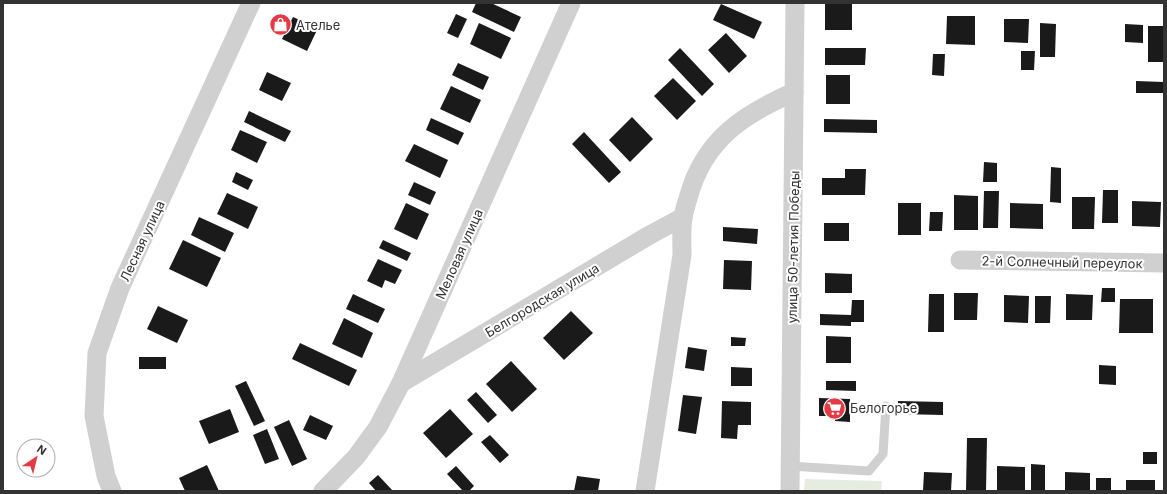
<svg xmlns="http://www.w3.org/2000/svg" width="1167" height="494" viewBox="0 0 1167 494" font-family="Inter,sans-serif">
  <style>
    .green { fill: #e6ecdf }
    .building { fill: #1a1a1a }
    .lines { fill: none; stroke-linecap: round; stroke-linejoin: round }
    .service { stroke: #d0d0d0; stroke-width: 9 }
    .minor { stroke: #d0d0d0; stroke-width: 19 }
    .labels { text-anchor: middle; stroke-width: 4; stroke-linejoin: round; paint-order: stroke }
    .poi-label { font-size: 13px; fill: #333; stroke: #fff; text-anchor: start }
    .street-label { font-size: 13px; fill: #333; stroke: #fff }
  </style>
  <rect width="100%" height="100%" fill="#fff"/>
  <polygon class="green" points="805,479 882,481 881,491 804,491"/>
  <g class="building">
    <polygon points="476,3 491,3 521,17 514,32 472,12"/>
    <rect x="825" y="3" width="27" height="27"/>
    <polygon points="721,4 762,22 754,39 713,20"/>
    <polygon points="456,14 467,19 458,38 447,33"/>
    <polygon points="947,16 975,16 975,45 946,44"/>
    <polygon points="293,17 318,28 307,51 282,39"/>
    <polygon points="1004,19 1029,19 1028,43 1004,42"/>
    <polygon points="479,23 511,38 501,59 470,44"/>
    <polygon points="1040,23 1056,24 1055,57 1040,57"/>
    <polygon points="1125,24 1143,25 1143,43 1125,42"/>
    <rect x="1148" y="26" width="16" height="36"/>
    <polygon points="726,33 747,56 729,73 708,50"/>
    <polygon points="680,48 714,84 702,96 668,60"/>
    <polygon points="825,48 866,48 865,65 825,65"/>
    <polygon points="1021,51 1035,51 1034,70 1021,70"/>
    <polygon points="933,54 945,54 944,76 932,75"/>
    <polygon points="458,63 489,77 483,90 452,75"/>
    <polygon points="267,72 291,83 282,101 259,90"/>
    <rect x="826" y="75" width="24" height="29"/>
    <polygon points="673,78 696,101 677,120 654,96"/>
    <polygon points="1136,81 1164,82 1164,93 1136,93"/>
    <polygon points="451,86 481,100 470,123 440,109"/>
    <polygon points="249,111 291,131 285,142 244,122"/>
    <polygon points="632,117 653,139 630,162 609,140"/>
    <polygon points="431,118 464,133 458,145 426,130"/>
    <polygon points="824,119 877,120 877,133 824,132"/>
    <polygon points="240,130 267,142 257,163 231,150"/>
    <polygon points="584,132 621,172 609,183 572,144"/>
    <polygon points="414,144 448,160 440,178 405,161"/>
    <polygon points="984,162 997,163 997,182 983,182"/>
    <polygon points="1051,167 1061,168 1061,203 1050,202"/>
    <polygon points="845,169 866,169 865,195 822,195 822,178 845,178"/>
    <polygon points="236,172 253,180 248,190 232,182"/>
    <polygon points="414,182 436,192 430,205 408,195"/>
    <polygon points="1103,190 1118,190 1118,223 1102,223"/>
    <polygon points="984,191 999,191 998,228 983,228"/>
    <polygon points="227,193 258,207 248,229 217,214"/>
    <polygon points="954,195 978,196 978,230 954,230"/>
    <polygon points="1072,197 1095,197 1094,229 1072,229"/>
    <polygon points="1132,201 1161,202 1160,227 1132,226"/>
    <polygon points="406,203 429,214 417,240 394,229"/>
    <rect x="898" y="203" width="23" height="32"/>
    <polygon points="1010,203 1043,204 1043,229 1010,228"/>
    <polygon points="930,212 943,212 942,231 929,231"/>
    <polygon points="199,217 234,233 225,252 191,235"/>
    <rect x="824" y="223" width="25" height="18"/>
    <polygon points="723,227 758,229 757,244 723,241"/>
    <polygon points="183,240 221,258 207,287 169,269"/>
    <polygon points="383,240 411,253 407,261 379,248"/>
    <polygon points="378,259 402,270 395,284 385,280 382,288 367,281"/>
    <polygon points="724,260 752,261 751,290 723,289"/>
    <polygon points="825,273 852,274 852,293 825,293"/>
    <polygon points="1102,288 1115,288 1115,302 1101,302"/>
    <polygon points="954,293 978,293 977,320 954,320"/>
    <polygon points="353,294 385,309 378,323 346,309"/>
    <polygon points="929,294 944,294 944,332 928,332"/>
    <polygon points="1066,294 1093,295 1092,320 1066,320"/>
    <polygon points="1004,295 1029,296 1028,323 1004,322"/>
    <polygon points="1035,296 1051,296 1050,323 1035,323"/>
    <polygon points="1120,299 1153,299 1153,333 1119,333"/>
    <polygon points="852,300 864,300 864,322 851,322 851,326 820,325 820,314 851,315"/>
    <polygon points="158,306 188,320 177,343 147,329"/>
    <polygon points="571,311 593,333 564,360 543,338"/>
    <polygon points="344,318 373,333 362,358 332,344"/>
    <polygon points="826,336 851,337 851,363 826,363"/>
    <polygon points="731,337 746,338 745,346 731,346"/>
    <polygon points="300,343 357,370 349,386 292,359"/>
    <polygon points="688,347 707,350 704,371 685,368"/>
    <rect x="139" y="357" width="27" height="12"/>
    <polygon points="511,361 537,389 512,412 486,384"/>
    <polygon points="1099,365 1116,366 1116,385 1099,384"/>
    <polygon points="731,367 752,368 752,386 731,386"/>
    <polygon points="246,381 265,421 254,426 235,386"/>
    <polygon points="826,381 856,381 856,391 826,390"/>
    <polygon points="476,392 497,415 488,423 467,400"/>
    <polygon points="683,395 702,397 696,434 678,431"/>
    <polygon points="819,398 850,399 850,422 835,421 835,416 819,416"/>
    <polygon points="722,401 751,402 751,425 738,425 737,439 721,438"/>
    <polygon points="898,401 943,402 943,415 898,414"/>
    <polygon points="230,409 239,432 209,444 199,421"/>
    <polygon points="450,409 473,434 446,458 423,433"/>
    <polygon points="310,415 333,426 326,440 303,430"/>
    <polygon points="289,420 307,459 292,466 274,427"/>
    <polygon points="267,429 279,459 265,464 253,435"/>
    <polygon points="490,435 509,455 500,463 481,442"/>
    <polygon points="967,438 987,438 986,491 966,491"/>
    <rect x="1143" y="452" width="14" height="12"/>
    <polygon points="1031,464 1045,465 1045,491 1031,491"/>
    <polygon points="207,465 219,491 185,491 179,478"/>
    <polygon points="456,466 474,486 469,491 463,491 447,474"/>
    <polygon points="997,466 1025,467 1025,491 997,491"/>
    <polygon points="924,472 952,473 951,491 923,491"/>
    <polygon points="1065,472 1090,473 1090,491 1065,491"/>
    <polygon points="378,475 393,491 376,491 369,483"/>
    <polygon points="577,476 600,479 598,491 574,491"/>
    <rect x="1096" y="478" width="15" height="13"/>
    <rect x="1126" y="480" width="29" height="11"/>
  </g>
  <g class="lines">
    <polyline class="service" points="790,466 869,471 883,454 886,406"/>
    <g class="minor">
      <polyline points="960,260 1164,263"/>
      <polyline points="401,383 648,236 683,217"/>
      <polyline points="112,491 106,476 94,416 97,353 120,288 251,3"/>
      <polyline points="323,491 356,457 378,427 401,383 571,3"/>
      <path d="M645,491L682,255C682,243 681,230 683,218C684,210 687,202 689,195C705,139 744,114 794,92"/>
      <polyline points="790,491 795,3"/>
    </g>
  </g>
  <defs>
    <symbol id="shop-disc" viewBox="-11 -11 22 22"><circle r="9.5" fill="#e63946" stroke="#fff"/><path d="M-5-2.5h2.3a2.7 3.5 0 0 1 5.4 0H5L5.5 6h-11ZM-1.5-2.5h3a1.5 2.3 0 0 0-3 0Z" fill="#fff"/></symbol>
    <symbol id="supermarket-disc" viewBox="-11 -11 22 22"><circle r="9.5" fill="#e63946" stroke="#fff"/><path d="M-6-5.5h2.5l.6 2H6L4.5 2H-2.5L-4.4-4H-6ZM-1.5 3.2a1.3 1.3 0 1 0 .1 0ZM3 3.2a1.3 1.3 0 1 0 .1 0Z" fill="#fff"/></symbol>
  </defs>
  <g fill-rule="evenodd">
    <use href="#shop-disc" x="268" y="12" width="25" height="25"/>
    <use href="#supermarket-disc" x="822" y="396" width="25" height="25"/>
  </g>
  <g class="labels">
    <g class="poi-label">
      <text x="296" y="30">Ателье</text>
      <text x="850" y="413">Белогорье</text>
    </g>
    <g class="street-label">
      <text transform="translate(142 241) rotate(-65)" y="5">Лесная улица</text>
      <text transform="translate(793 247) rotate(-89)" y="5">улица 50-летия Победы</text>
      <text transform="translate(459 254) rotate(-66)" y="5">Меловая улица</text>
      <text transform="translate(1062 262) rotate(1)" y="5">2-й Солнечный переулок</text>
      <text transform="translate(542 300) rotate(-31)" y="5">Белгородская улица</text>
    </g>
  </g>
  <rect width="1167" height="494" fill="none" stroke="#333333" stroke-width="8"/>
  <g transform="translate(36 458) rotate(35)"><circle r="19" fill="#ffffff" stroke="#adadad"/>
  <path d="M0-3L7 15L0 10L-7 15Z" fill="#e63946"/>
  <text y="-6" font-size="11" font-weight="bold" text-anchor="middle" fill="#333333">N</text>
  </g>
</svg>
